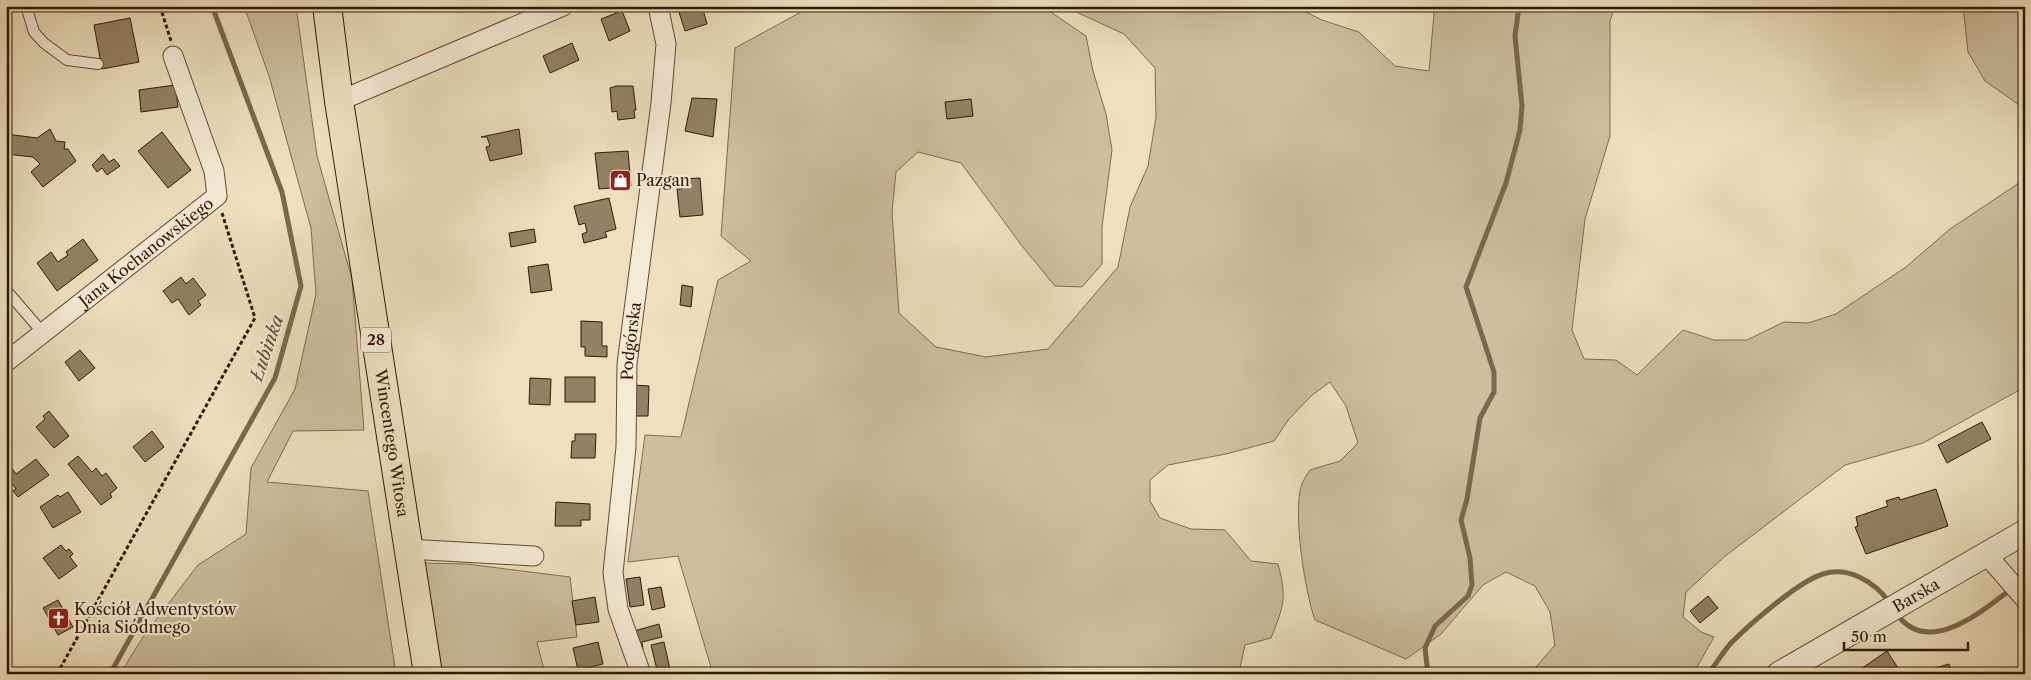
<svg xmlns="http://www.w3.org/2000/svg" width="2031" height="680" viewBox="0 0 2031 680" font-family="'Libre Caslon Text',serif">
  <style>
    .green { fill: #cebe9f; stroke: #806a52 }
    .lines { fill: none; stroke-linecap: round; stroke-linejoin: round }
    .stream { stroke: #7c674e; stroke-width: 5 }
    .building { fill: #948065; stroke: #321704 }
    .service-casing { stroke: #614933; stroke-width: 12 }
    .minor-casing { stroke: #614933; stroke-width: 21 }
    .tertiary-casing { stroke: #614933; stroke-width: 26 }
    .primary-casing { stroke: #321704; stroke-width: 30 }
    .path { stroke: #321704; stroke-width: 3; stroke-dasharray: 4 2.5; stroke-linecap: butt }
    .service { stroke: #f4ebd5; stroke-width: 10 }
    .minor { stroke: #f4ebd5; stroke-width: 19 }
    .tertiary { stroke: #f4ebd5; stroke-width: 24 }
    .primary { stroke: #eee0bf; stroke-width: 28 }
    .labels { text-anchor: middle; stroke-width: 4.5; stroke-linejoin: round; paint-order: stroke }
    .shield { fill: #f4ebd5; stroke: #6c5743; stroke-width: 1 }
    .shield-label { font-size: 15px; font-weight: bold; fill: #321704 }
    .poi-label { font-size: 16px; fill: #321704; stroke: #f4ebd5; text-anchor: start }
    .street-label { font-size: 16px; fill: #321704; stroke: #f4ebd5 }
    .water-label { font-size: 18px; font-style: italic; fill: #644c35; stroke: #f4ebd5 }
  </style>
  <rect width="100%" height="100%" fill="#eee0bf"/>
  <filter id="stains"><feTurbulence type="fractalNoise" baseFrequency=".004" numOctaves="4"/><feColorMatrix values="0 0 0 0 .2 0 0 0 0 .09 0 0 0 0 .02 0 0 0 .5 -.17"/></filter>
  <radialGradient id="worn" r=".72"><stop offset=".6" stop-color="#630" stop-opacity="0"/><stop offset="1" stop-color="#630" stop-opacity=".3"/></radialGradient>
  <g class="green">
    <polygon points="244,6 296,6 317,156 352,279 364,430 293,431 267,482 368,491 396,674 120,674 143,637 198,565 246,534 251,468 295,389 316,294 311,228 269,76"/>
    <path d="M812,6H1042L1086,36L1093,71L1106,114L1112,150L1102,227V264L1082,287L1055,286L1022,246L961,163L918,152L896,172L892,212L899,313L936,347L986,357L1048,349L1118,267L1130,207L1148,166L1156,117L1155,68L1124,34L1063,6H1294L1322,20L1359,32L1395,66L1429,71L1434,14L1429,6H1615L1610,21V136L1585,219L1572,330L1584,359L1616,360L1637,375L1683,330L1714,340H1747L1784,322L1808,323L1836,314L1906,267L1950,229L2025,179V387L1923,443L1845,465L1724,557L1686,592L1683,617L1701,632L1714,637L1693,674H1530L1555,645L1550,612L1535,586L1506,572L1483,585L1441,634L1406,659L1315,620C1305,592 1292,511 1302,484C1304,479 1307,474 1310,470L1340,461L1358,443L1346,406L1330,382L1311,396L1289,419L1274,441L1226,454L1168,465L1150,480V501L1160,518L1191,529L1225,530L1251,561L1278,564C1287,597 1284,606 1271,638L1245,645L1240,668L1234,674H713L678,556L628,562L645,435L681,437L718,280L751,261L721,236L735,48Z"/>
    <polygon points="1963,6 2025,6 2025,109 1985,81 1968,52"/>
    <polygon points="424,563 467,564 570,577 577,637 537,642 545,674 439,674"/>
  </g>
  <g class="lines">
    <g class="stream">
      <path d="M1896,613C1927,658 1981,612 2010,590"/>
      <polyline points="110,674 275,378 301,286 282,192 212,6"/>
      <polyline points="1428,674 1425,648 1435,626 1468,596 1472,585 1470,558 1461,520 1467,499 1480,418 1494,392 1494,372 1466,287 1506,183 1520,130 1522,106 1515,36 1519,6"/>
      <path d="M1708,674C1716,664 1723,652 1731,643C1750,624 1799,581 1823,574C1848,566 1875,582 1889,602"/>
    </g>
  </g>
  <g class="building">
    <polygon points="677,6 702,6 707,24 685,31"/>
    <polygon points="622,11 630,31 609,41 601,19"/>
    <polygon points="130,18 139,62 102,69 94,25"/>
    <polygon points="572,43 579,60 550,73 543,56"/>
    <polygon points="175,85 178,107 141,112 139,90"/>
    <polygon points="616,86 633,86 636,110 634,110 635,118 618,120 617,111 612,112 610,88"/>
    <polygon points="692,98 717,99 713,137 685,131"/>
    <polygon points="971,99 973,116 947,119 945,102"/>
    <polygon points="50,129 56,141 65,142 64,149 68,149 76,161 43,187 31,172 40,164 33,157 6,154 6,134 37,138"/>
    <polygon points="519,129 522,154 490,161 486,147 490,146 487,137 481,137"/>
    <polygon points="162,132 191,170 168,188 138,151"/>
    <polygon points="628,151 631,186 599,189 595,153"/>
    <polygon points="103,154 109,162 114,159 120,166 107,175 102,168 97,172 92,165"/>
    <polygon points="700,178 703,215 680,217 677,189 682,189 682,179"/>
    <polygon points="609,198 616,229 605,232 607,237 584,243 582,234 587,232 585,223 579,225 574,206"/>
    <polygon points="534,229 536,242 511,247 509,233"/>
    <polygon points="83,239 98,260 57,291 37,263 51,252 58,262 68,255 66,252"/>
    <polygon points="548,264 552,290 531,293 528,267"/>
    <polygon points="181,277 186,284 193,278 206,295 198,301 201,305 189,315 178,299 172,303 163,291"/>
    <polygon points="682,285 693,287 691,307 680,305"/>
    <polygon points="581,321 602,322 602,346 607,346 607,357 585,356 585,347 581,347"/>
    <polygon points="80,350 95,368 79,381 65,362"/>
    <rect x="565" y="377" width="30" height="25"/>
    <polygon points="530,378 551,379 550,405 529,404"/>
    <polygon points="634,385 649,386 648,416 632,416"/>
    <polygon points="49,411 69,436 54,448 36,427 45,419 43,416"/>
    <polygon points="1982,422 1991,439 1947,463 1938,445"/>
    <polygon points="152,431 164,447 145,462 133,447"/>
    <polygon points="575,434 596,434 595,458 571,458 572,441 575,441"/>
    <polygon points="78,456 92,472 96,468 102,476 106,473 117,488 110,494 112,497 101,505 68,464"/>
    <polygon points="36,459 49,475 18,497 13,491 16,489 9,479 6,481 6,470 11,467 16,474"/>
    <polygon points="1936,489 1948,526 1866,554 1855,527 1858,526 1856,517 1888,506 1886,501 1899,497 1900,500"/>
    <polygon points="68,492 81,512 53,528 40,507 58,495 60,497"/>
    <polygon points="556,502 590,504 590,520 581,520 581,526 555,526"/>
    <polygon points="61,545 66,551 69,549 73,554 70,557 77,566 59,579 43,558"/>
    <polygon points="640,577 644,605 630,607 626,579"/>
    <polygon points="661,587 665,607 652,610 648,589"/>
    <polygon points="1708,596 1718,608 1700,623 1690,611"/>
    <polygon points="595,597 599,622 576,625 572,601"/>
    <polygon points="58,600 73,627 58,635 43,608"/>
    <polygon points="659,624 662,637 642,642 643,649 632,652 627,633"/>
    <polygon points="598,642 603,664 578,670 573,648"/>
    <polygon points="664,642 671,674 658,674 651,645"/>
    <polygon points="1887,651 1900,671 1897,674 1860,674 1858,671"/>
    <polygon points="1949,664 1952,674 1926,674 1925,671"/>
  </g>
  <g class="lines">
    <defs>
      <g id="service">
        <polyline points="26,6 34,32 44,43 67,60 98,64"/>
        <polyline points="6,290 43,333"/>
      </g>
      <g id="minor">
        <polyline points="339,101 563,6"/>
        <path id="s1" d="M6,362L217,196L214,171L173,56"/>
        <polyline points="408,549 534,556"/>
        <polyline points="1986,554 2025,599"/>
        <path id="s2" d="M641,674L618,609L613,573L626,447L627,364L661,103L666,44L658,6"/>
      </g>
      <g id="tertiary">
        <path id="s3" d="M1779,674L2025,532"/>
      </g>
      <g id="primary">
        <path id="s4" d="M327,6L339,101L428,674"/>
      </g>
    </defs>
    <use href="#service" class="service-casing"/>
    <use href="#minor" class="minor-casing"/>
    <use href="#tertiary" class="tertiary-casing"/>
    <use href="#primary" class="primary-casing"/>
    <g class="path">
      <polyline points="160,6 171,41"/>
      <polyline points="57,674 255,318 222,213"/>
    </g>
    <use href="#service" class="service"/>
    <use href="#minor" class="minor"/>
    <use href="#tertiary" class="tertiary"/>
    <use href="#primary" class="primary"/>
  </g>
  <defs>
    <symbol id="shop-square" viewBox="-11 -11 22 22"><rect x="-9" y="-9" width="18" height="18" rx="4" fill="#8f2418" stroke="#f4ebd5"/><path d="M-5-2.5h2.3a2.7 3.5 0 0 1 5.4 0H5L5.5 6h-11ZM-1.5-2.5h3a1.5 2.3 0 0 0-3 0Z" fill="#fff"/></symbol>
    <symbol id="church-square" viewBox="-11 -11 22 22"><rect x="-9" y="-9" width="18" height="18" rx="4" fill="#8f2418" stroke="#f4ebd5"/><path d="M-1.2-6h2.4v3.5h3.3v2.4h-3.3V6h-2.4V-.1h-3.3v-2.4h3.3Z" fill="#fff"/></symbol>
  </defs>
  <g fill-rule="evenodd">
    <use href="#shop-square" x="608" y="168" width="25" height="25"/>
    <use href="#church-square" x="46" y="606" width="25" height="25"/>
  </g>
  <g class="labels">
    <rect class="shield" x="361" y="327.5" width="30" height="25" rx="4"/>
    <g class="shield-label">
      <text x="376" y="345">28</text>
    </g>
    <g class="poi-label">
      <text x="636" y="186">Pazgan</text>
      <text x="74" y="615">Kościół Adwentystów<tspan x="74" dy="18">Dnia Siódmego</tspan></text>
    </g>
    <g class="street-label">
      <text dy="6" stroke="none"><textPath href="#s1" startOffset="178">Jana Kochanowskiego</textPath></text>
      <text dy="6" stroke="none"><textPath href="#s2" startOffset="338">Podgórska</textPath></text>
      <text dy="6" stroke="none"><textPath href="#s4" startOffset="442">Wincentego Witosa</textPath></text>
      <text dy="6" stroke="none"><textPath href="#s3" startOffset="158">Barska</textPath></text>
    </g>
    <g class="water-label">
      <text transform="translate(267 348) rotate(-71)" y="6">Łubinka</text>
    </g>
  </g>
  <rect width="2031" height="680" fill="none" stroke="#eee0bf" stroke-width="25"/>
  <rect x="8" y="8" width="2016" height="665" fill="none" stroke="#321704" stroke-width="2.5"/>
  <rect x="12" y="12" width="2006" height="655" fill="none" stroke="#321704"/>
  <path d="M1844 642v8h124v-8" fill="none" stroke="#321704" stroke-width="2.5"/>
  <text x="1851" y="642" font-size="15" fill="#321704" stroke="#f4ebd5" stroke-width="4" paint-order="stroke">50 m</text>
  <rect width="100%" height="100%" filter="url(#stains)"/>
  <rect width="100%" height="100%" fill="url(#worn)"/>
</svg>
